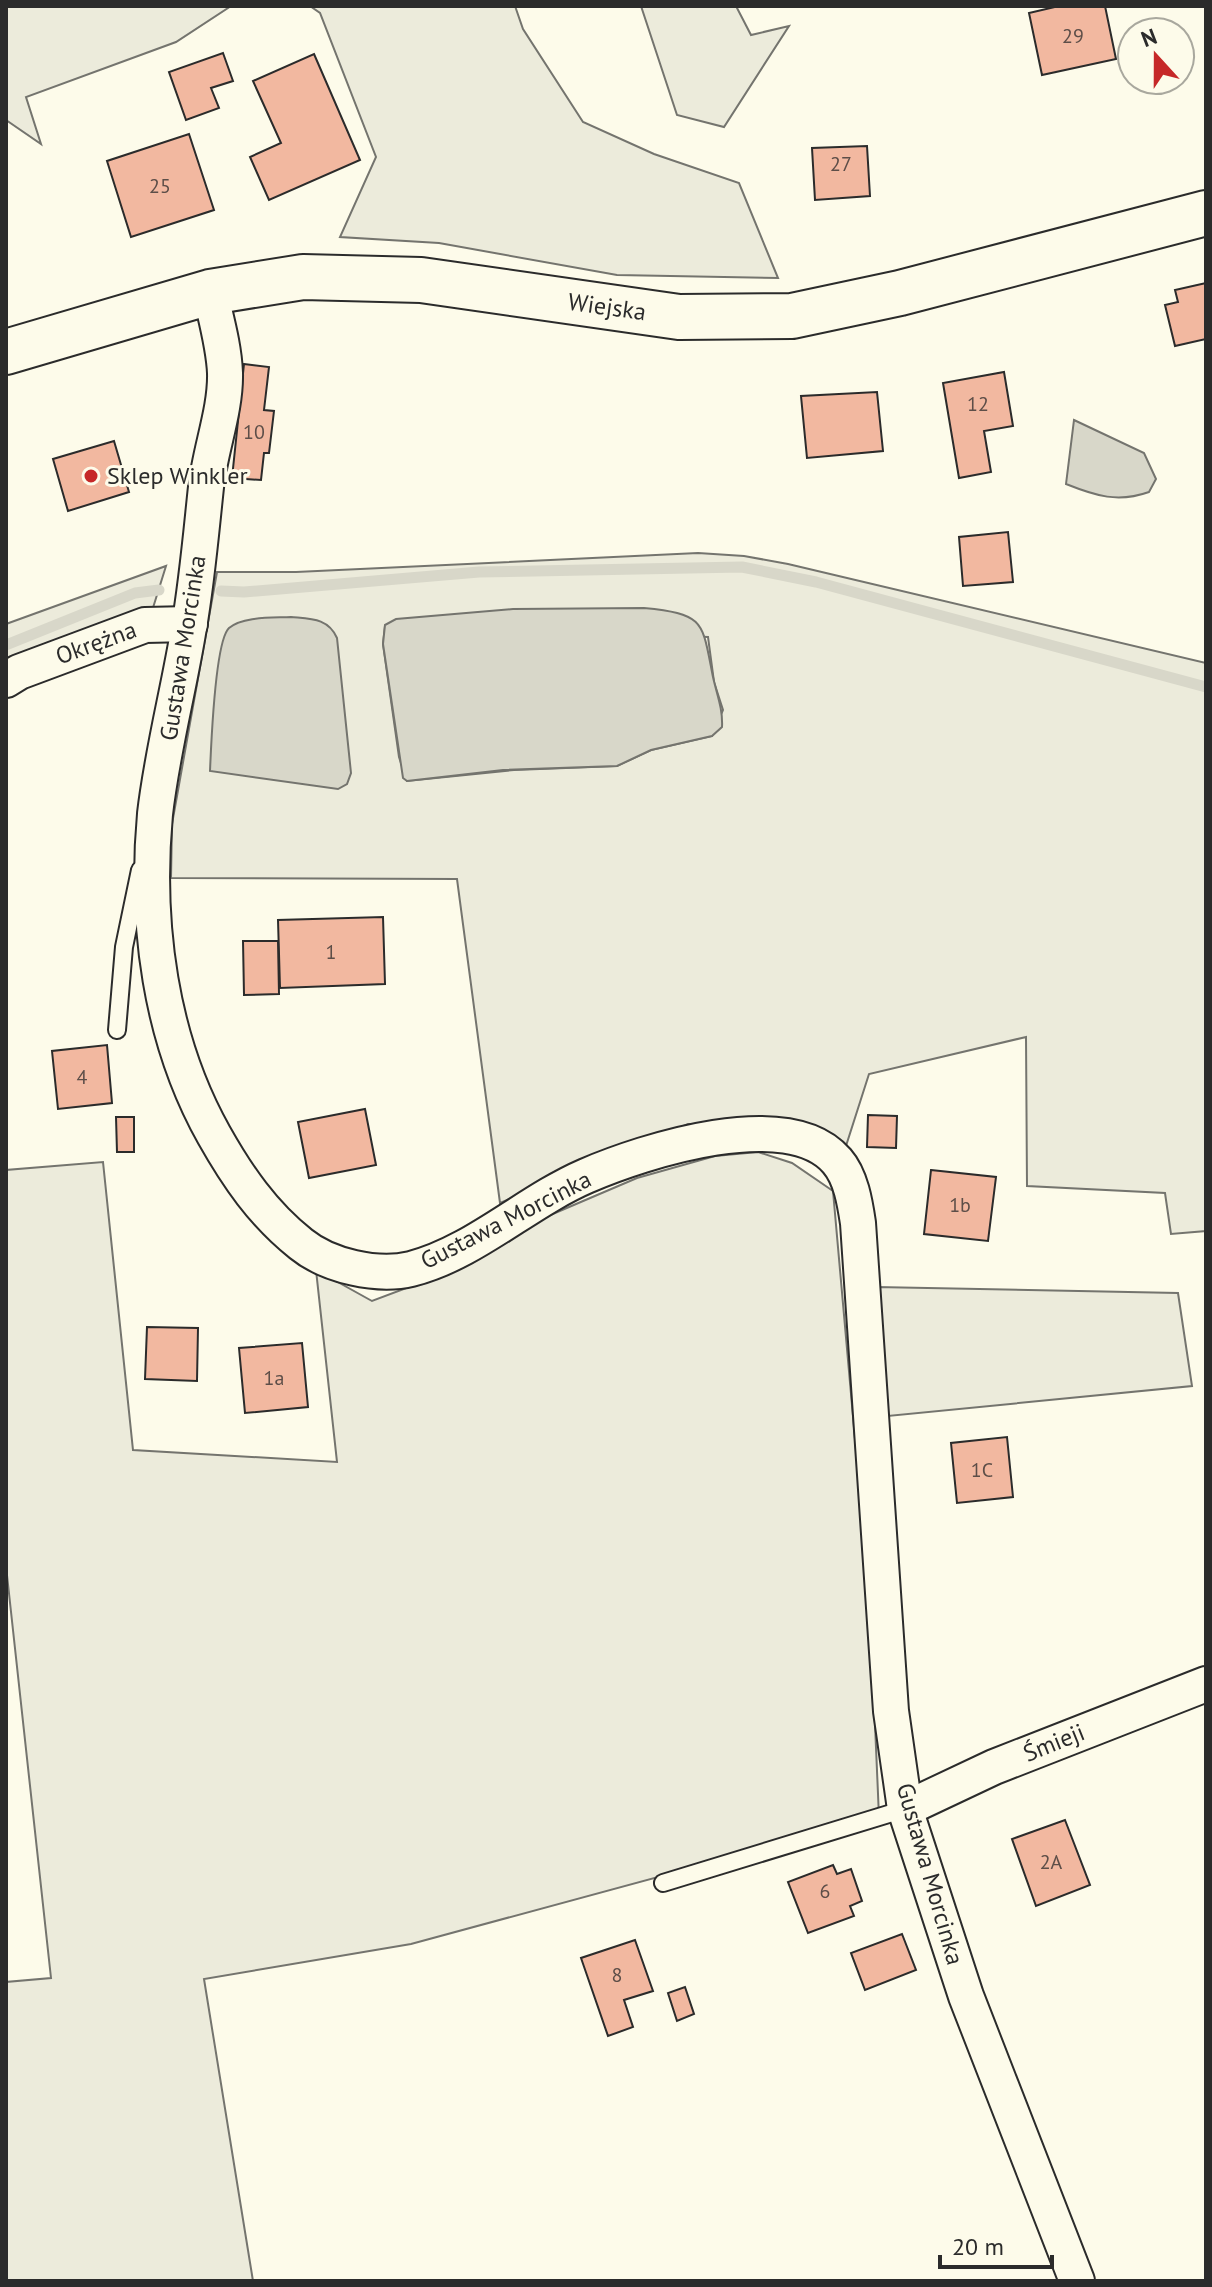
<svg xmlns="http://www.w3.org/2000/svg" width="1212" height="2287" viewBox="0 0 1212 2287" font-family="'PT Sans',sans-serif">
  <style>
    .green { fill: #ecebdb; stroke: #74746e; stroke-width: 2; fill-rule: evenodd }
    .water { fill: #d8d7c9; stroke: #74746e; stroke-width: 2 }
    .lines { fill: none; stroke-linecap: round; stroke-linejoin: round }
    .stream { stroke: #d8d7c9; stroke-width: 11 }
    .building { fill: #f2b8a0; stroke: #2b2b2b; stroke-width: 2 }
    .lane-casing { stroke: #2b2b2b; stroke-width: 20 }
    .street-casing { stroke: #2b2b2b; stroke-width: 38 }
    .secondary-casing { stroke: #2b2b2b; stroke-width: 48 }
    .lane { stroke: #fdfbea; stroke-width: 16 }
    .street { stroke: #fdfbea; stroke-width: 34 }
    .secondary { stroke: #fdfbea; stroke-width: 44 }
    .poi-dot { fill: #c62828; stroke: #fdfbea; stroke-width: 3 }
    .labels { text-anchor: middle; stroke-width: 6; stroke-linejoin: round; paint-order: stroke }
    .number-label { font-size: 20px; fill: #5d4e48 }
    .street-label { font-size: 24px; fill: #2b2b2b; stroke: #fdfbea }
    .poi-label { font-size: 24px; fill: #2b2b2b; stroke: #fdfbea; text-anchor: start }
  </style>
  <rect width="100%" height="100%" fill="#fdfbea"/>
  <g class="green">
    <polygon points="6,6 231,6 176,42 26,97 41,144 6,120"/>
    <polygon points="310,6 515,6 523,29 583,122 654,154 739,183 778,278 617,275 439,243 340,237 376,157 320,13"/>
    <polygon points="641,6 736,6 751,35 789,26 724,127 677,115"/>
    <path d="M698,553L744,556L788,564L1206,663V1231L1171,1234L1165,1193L1027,1186L1026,1037L869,1074L845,1149L754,1124H688L500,1203L457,879L171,878L172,824L217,572H296ZM385,626L708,637L714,682L723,710L712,736L651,750L617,766L514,770L407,781L399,757L383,644Z"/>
    <polygon points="166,566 152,611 6,665 6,624"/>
    <polygon points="758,1152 792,1163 833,1191 870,1608 879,1817 411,1944 204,1979 253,2281 6,2281 6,1982 51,1978 6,1566 6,1170 103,1162 133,1450 337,1462 316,1270 372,1301 441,1275 548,1216 637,1178 715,1156"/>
    <polygon points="876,1287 1178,1293 1192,1386 888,1416"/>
  </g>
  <g class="water">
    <path d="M1074,420L1144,453L1156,479L1149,492C1118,503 1096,496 1066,484Z"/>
    <path d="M644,608C706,614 702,622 713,677C717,695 723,709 722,727L712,736L651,750L617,766L503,770L407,781L403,778L383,644L385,625L396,619L513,609Z"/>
    <path d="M291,617C311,619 328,618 337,638L351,773L347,784L338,789L210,771C211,748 215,641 229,628C243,616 273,618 291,617Z"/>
  </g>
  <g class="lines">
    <g class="stream">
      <polyline points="221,591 244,592 479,572 742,567 816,582 1206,687"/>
      <polyline points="6,645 135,593 159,590"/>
    </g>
  </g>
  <g class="building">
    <polygon points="1059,6 1105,6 1116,59 1042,75 1029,13"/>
    <polygon points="223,53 233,81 211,88 219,108 186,120 169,72"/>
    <polygon points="314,54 360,160 269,200 250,157 281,143 253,81"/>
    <polygon points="189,134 214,210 131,237 107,161"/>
    <polygon points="867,146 870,196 815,200 812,148"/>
    <polygon points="1206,283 1206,339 1175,346 1165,305 1178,302 1175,290"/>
    <polygon points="244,364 269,367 264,410 274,411 269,453 264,453 261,480 232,478"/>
    <polygon points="1004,372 1013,426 984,431 991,472 959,478 943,383"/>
    <polygon points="877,392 883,451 807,458 801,396"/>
    <polygon points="114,441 129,492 68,511 53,459"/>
    <polygon points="1008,532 1013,582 963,586 959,537"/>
    <polygon points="383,917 385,984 280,988 278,920"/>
    <polygon points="243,941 278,941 279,994 244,995"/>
    <polygon points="107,1045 112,1103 58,1109 52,1051"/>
    <polygon points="365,1109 376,1165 309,1178 298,1122"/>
    <polygon points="868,1115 897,1116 896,1148 867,1147"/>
    <polygon points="116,1117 134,1117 134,1152 117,1152"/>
    <polygon points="931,1170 996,1177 988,1241 924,1234"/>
    <polygon points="147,1327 198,1328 197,1381 145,1379"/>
    <polygon points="302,1343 308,1407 245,1413 239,1348"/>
    <polygon points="1007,1437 1013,1497 957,1503 951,1443"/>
    <polygon points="1065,1820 1090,1885 1036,1906 1012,1839"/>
    <polygon points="833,1865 837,1874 851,1869 862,1901 850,1906 854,1916 808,1933 788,1882"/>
    <polygon points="902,1934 916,1970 865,1990 851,1953"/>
    <polygon points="635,1940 653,1991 624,2000 633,2027 608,2036 581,1958"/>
    <polygon points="685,1987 694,2014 677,2021 668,1993"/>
  </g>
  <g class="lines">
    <defs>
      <g id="lane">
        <polyline points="117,1030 124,947 140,870"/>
        <polyline points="663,1883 905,1809"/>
      </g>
      <g id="street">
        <path d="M210,292C216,319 224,346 225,373C226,410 210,450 206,487C201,534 197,581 189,627C179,689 162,752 155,814C145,923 160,1039 214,1135C237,1176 263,1214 301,1244C328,1266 377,1277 411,1269C474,1253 526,1202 586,1176C644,1151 788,1104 837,1161C851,1177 855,1203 858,1223L891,1711L905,1809L966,1996L1077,2281"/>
        <polyline points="6,680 19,672 145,625 190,624"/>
        <polyline points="905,1809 994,1767 1206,1684"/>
      </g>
      <polyline id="secondary" points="6,352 210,292 303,277 421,280 679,317 792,316 900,293 1206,213"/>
    </defs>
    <use href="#lane" class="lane-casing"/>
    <use href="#street" class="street-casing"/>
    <use href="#secondary" class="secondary-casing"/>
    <use href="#lane" class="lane"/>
    <use href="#street" class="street"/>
    <use href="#secondary" class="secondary"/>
  </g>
  <circle class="poi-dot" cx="91" cy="476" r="8"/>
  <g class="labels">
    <g class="number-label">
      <text x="1073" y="43">29</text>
      <text x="841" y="171">27</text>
      <text x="160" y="193">25</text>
      <text x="978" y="411">12</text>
      <text x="254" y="439">10</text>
      <text x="331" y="959">1</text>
      <text x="82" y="1084">4</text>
      <text x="960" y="1212">1b</text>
      <text x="274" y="1385">1a</text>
      <text x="982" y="1477">1C</text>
      <text x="1051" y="1869">2A</text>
      <text x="825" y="1898">6</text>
      <text x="617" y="1982">8</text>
    </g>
    <g class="street-label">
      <text transform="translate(607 307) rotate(8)" y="8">Wiejska</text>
      <text transform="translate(96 643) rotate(-20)" y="8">Okrężna</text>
      <text transform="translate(183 648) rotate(-81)" y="8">Gustawa Morcinka</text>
      <text transform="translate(506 1220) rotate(-27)" y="8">Gustawa Morcinka</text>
      <text transform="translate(1054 1743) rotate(-22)" y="8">Śmieji</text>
      <text transform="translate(930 1874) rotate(74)" y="8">Gustawa Morcinka</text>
    </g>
    <g class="poi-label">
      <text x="107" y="484">Sklep Winkler</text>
    </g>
  </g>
  <rect width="1212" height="2287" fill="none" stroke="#2b2b2b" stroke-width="16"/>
  <g transform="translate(1156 56) rotate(339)"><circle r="38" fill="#fdfbea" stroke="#a9a89e" stroke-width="2"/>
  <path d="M0-6L14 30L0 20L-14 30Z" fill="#c62828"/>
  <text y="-12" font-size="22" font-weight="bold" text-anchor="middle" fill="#2b2b2b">N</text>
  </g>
  <path d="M940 2255v12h112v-12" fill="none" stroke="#2b2b2b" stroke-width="4"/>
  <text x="952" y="2255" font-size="24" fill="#2b2b2b" stroke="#fdfbea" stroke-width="6" paint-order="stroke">20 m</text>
</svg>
